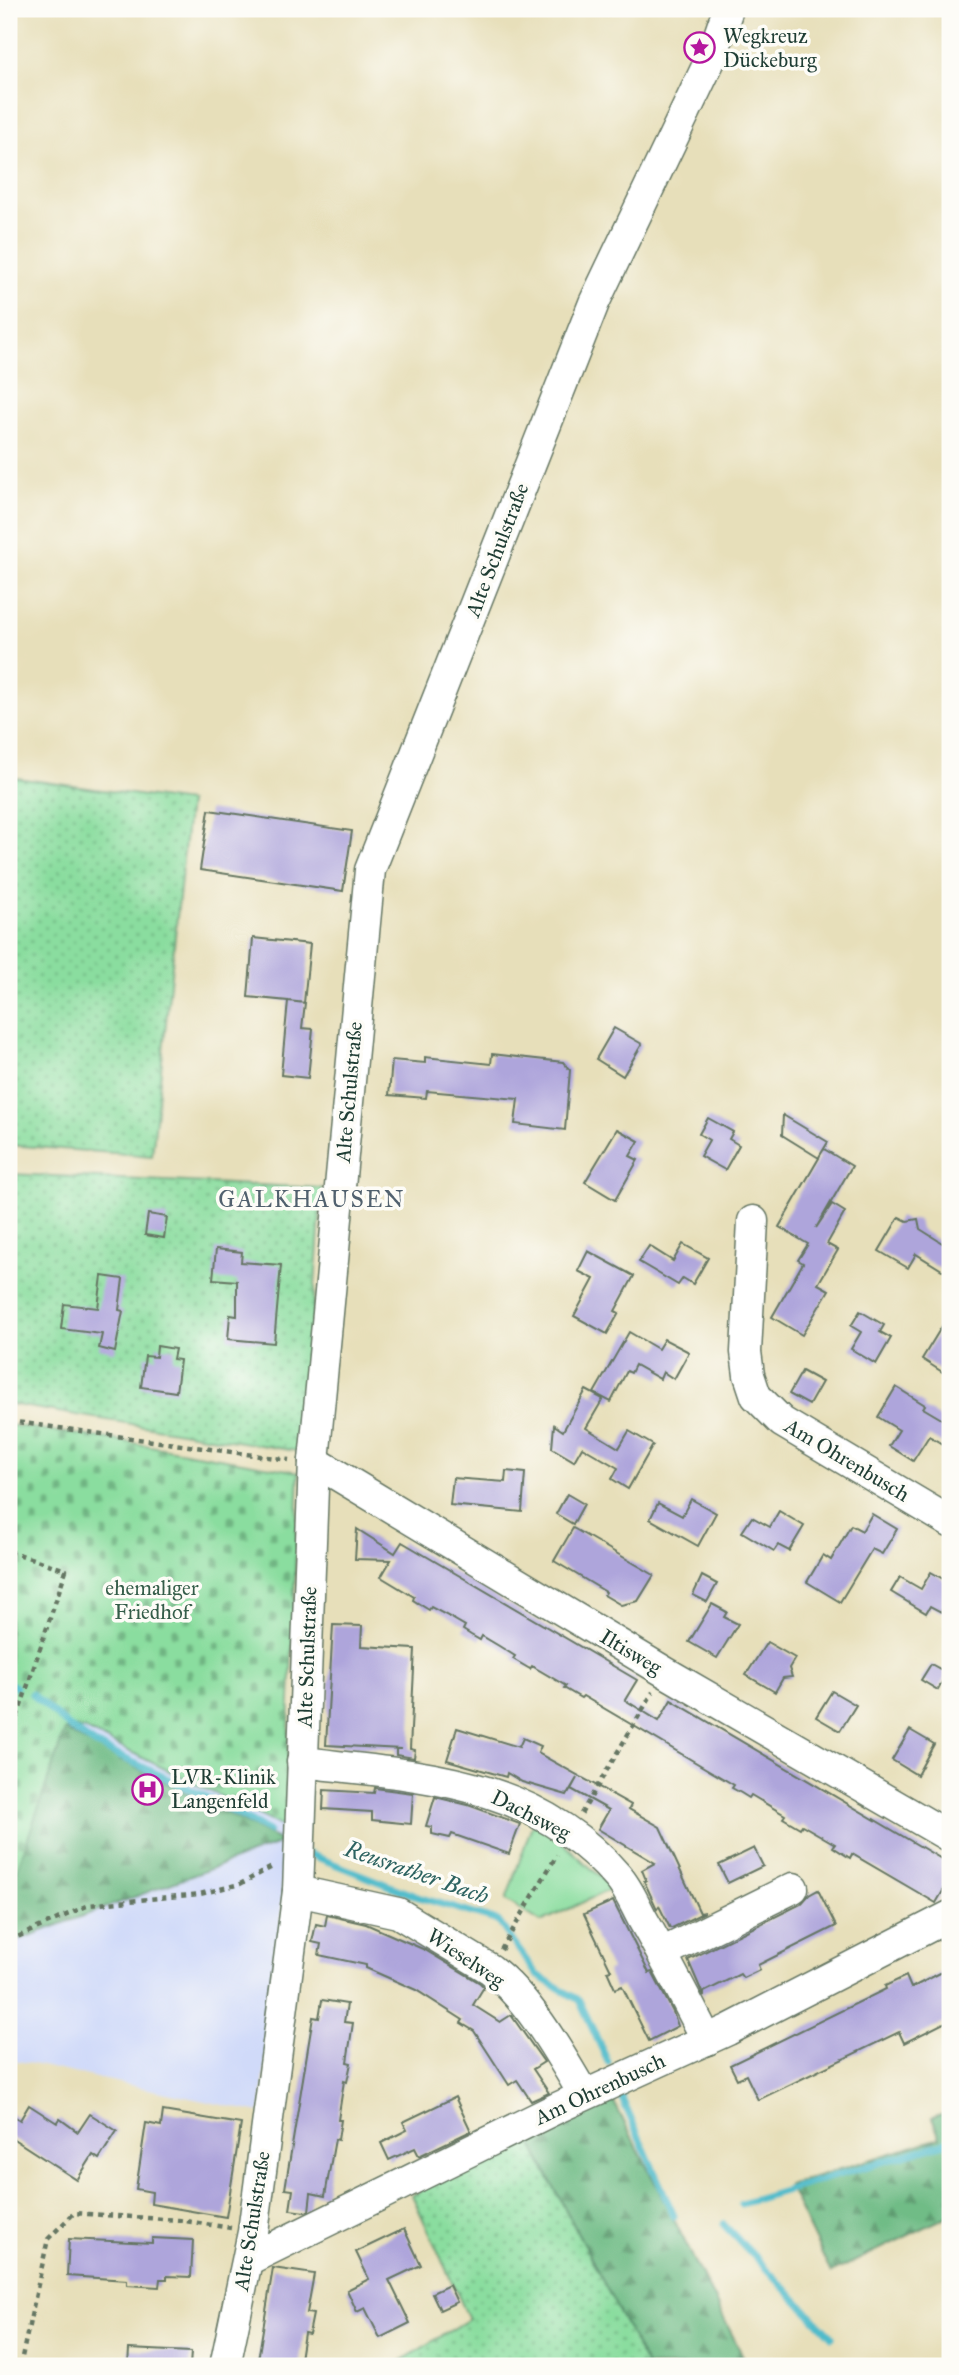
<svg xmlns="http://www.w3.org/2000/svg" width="959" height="2375" viewBox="0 0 959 2375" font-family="'IM FELL Great Primer',serif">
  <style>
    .built { fill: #d0daf9 }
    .grass { fill: url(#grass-dots); stroke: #548d6a; stroke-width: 2 }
    .forest { fill: url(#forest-firs); stroke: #477c5d; stroke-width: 2 }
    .cemetery { fill: url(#cemetery-stones); stroke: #548d6a; stroke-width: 2 }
    .park { fill: #8add9f; stroke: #548d6a; stroke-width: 2 }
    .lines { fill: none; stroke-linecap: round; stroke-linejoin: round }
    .stream { stroke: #4fbbca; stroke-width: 7 }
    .building { fill: #aea5db }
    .minor-casing { stroke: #657663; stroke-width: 33 }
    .path { stroke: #657663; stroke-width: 4.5; stroke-dasharray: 5 5; stroke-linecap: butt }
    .minor { stroke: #fff; stroke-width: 30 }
    .labels { text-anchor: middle; stroke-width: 7; stroke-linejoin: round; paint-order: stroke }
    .poi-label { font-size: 21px; fill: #1f3d34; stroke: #fdfcf7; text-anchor: start }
    .street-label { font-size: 21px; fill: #1f3d34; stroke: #fdfcf7 }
    .park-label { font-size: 21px; fill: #345d49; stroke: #fdfcf7 }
    .neighbourhood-label { font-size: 23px; letter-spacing: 2px; fill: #51616e; stroke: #fdfcf7 }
    .water-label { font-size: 23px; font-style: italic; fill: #2d6361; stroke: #fdfcf7 }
  </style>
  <defs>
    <pattern id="grass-dots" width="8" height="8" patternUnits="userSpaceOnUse" patternTransform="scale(1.75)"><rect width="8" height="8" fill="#8add9f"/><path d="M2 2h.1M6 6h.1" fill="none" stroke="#70b482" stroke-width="1.8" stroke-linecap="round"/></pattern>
    <pattern id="forest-firs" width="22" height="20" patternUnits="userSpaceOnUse" patternTransform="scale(1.75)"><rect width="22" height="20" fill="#6fbc86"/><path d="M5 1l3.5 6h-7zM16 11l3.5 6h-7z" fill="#5b9a6e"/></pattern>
    <pattern id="cemetery-stones" width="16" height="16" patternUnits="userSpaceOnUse" patternTransform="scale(1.75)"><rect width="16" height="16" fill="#8add9f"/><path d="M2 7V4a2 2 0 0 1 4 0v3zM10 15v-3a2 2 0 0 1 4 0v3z" fill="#70b482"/></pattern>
  </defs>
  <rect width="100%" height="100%" fill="#fdfcf7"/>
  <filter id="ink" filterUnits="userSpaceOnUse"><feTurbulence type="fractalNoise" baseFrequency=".0143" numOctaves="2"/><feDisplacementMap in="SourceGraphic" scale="14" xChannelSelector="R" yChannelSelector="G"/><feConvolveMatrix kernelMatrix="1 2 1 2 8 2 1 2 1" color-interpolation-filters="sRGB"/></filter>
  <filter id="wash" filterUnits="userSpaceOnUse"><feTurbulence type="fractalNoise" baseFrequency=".00686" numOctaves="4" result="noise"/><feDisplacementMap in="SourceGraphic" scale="28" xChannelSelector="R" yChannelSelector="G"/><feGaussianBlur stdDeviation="1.57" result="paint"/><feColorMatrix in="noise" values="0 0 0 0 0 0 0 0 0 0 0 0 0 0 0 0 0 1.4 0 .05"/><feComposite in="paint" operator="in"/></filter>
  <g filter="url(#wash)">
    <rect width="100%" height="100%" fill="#e7dfba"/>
    <polygon class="built" points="9,1426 289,1749 281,1918 260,2113 9,2059"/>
    <g class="grass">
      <polygon points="9,777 189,802 152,1156 9,1145"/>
      <polygon points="9,1174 322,1188 303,1452 9,1404"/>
      <polygon points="529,2139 647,2366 393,2366 469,2319 412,2195"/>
    </g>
    <g class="forest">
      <polygon points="65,1730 78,1738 283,1842 18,1940 9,1939 9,1893"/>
      <polygon points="614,2102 748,2366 647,2366 529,2139"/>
      <polygon points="950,2112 950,2215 831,2273 788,2185 940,2138 932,2118"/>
    </g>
    <polygon class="cemetery" points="9,1425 110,1439 299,1472 285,1828 84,1729 65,1730 9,1893"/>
    <polygon class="park" points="533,1822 553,1834 613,1888 541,1922 506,1900"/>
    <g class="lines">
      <g class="stream">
        <polyline points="9,1683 16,1687"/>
        <polyline points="32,1694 70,1728 96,1745 204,1796 268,1831"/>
        <polyline points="309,1854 418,1897 498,1921 537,1975 579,2000 608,2062"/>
        <polyline points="619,2092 674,2216"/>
        <polyline points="741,2204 942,2144 950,2140"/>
        <polyline points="724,2225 832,2337"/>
      </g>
    </g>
    <g id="blocks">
      <g class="building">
        <polygon points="209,810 352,831 343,891 200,870"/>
        <polygon points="253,938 310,944 304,1003 288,1001 305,1003 302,1028 313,1029 308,1078 281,1075 288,1001 248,997"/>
        <polygon points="614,1028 642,1044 623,1076 596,1059"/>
        <polygon points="492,1054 563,1062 570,1070 565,1130 515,1124 518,1099 427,1091 426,1098 389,1095 392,1060 425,1063 425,1057 491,1064"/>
        <polygon points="783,1115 828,1142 819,1157 824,1149 852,1166 816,1228 832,1204 845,1212 827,1244 838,1250 818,1284 829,1290 802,1335 772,1317 803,1263 798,1260 808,1244 779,1227 819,1158 782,1135"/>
        <polygon points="708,1118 733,1132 729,1139 739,1145 725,1170 700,1156 709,1140 699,1134"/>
        <polygon points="617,1129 639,1141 630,1156 638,1160 615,1200 585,1182"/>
        <polygon points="148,1214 167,1217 164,1238 145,1235"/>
        <polygon points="899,1217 907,1221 918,1219 920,1229 950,1248 950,1275 916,1254 908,1268 879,1251"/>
        <polygon points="683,1244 708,1258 693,1284 683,1278 678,1285 639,1262 649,1246 673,1261"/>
        <polygon points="216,1249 242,1252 241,1262 281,1265 274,1343 228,1339 230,1315 237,1316 237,1281 213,1279"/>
        <polygon points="588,1251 634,1276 615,1311 619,1313 607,1334 574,1316 594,1279 578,1271"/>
        <polygon points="102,1276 123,1279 119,1310 123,1311 115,1352 99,1348 102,1334 61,1329 64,1304 98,1308"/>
        <polygon points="860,1311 884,1325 880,1332 891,1338 876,1364 851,1349 861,1332 851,1326"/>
        <polygon points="950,1313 950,1377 922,1359"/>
        <polygon points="629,1332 658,1349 664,1339 689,1352 674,1379 663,1372 660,1379 635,1365 631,1373 627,1371 611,1402 594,1393"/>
        <polygon points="157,1346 175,1349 173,1359 180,1360 176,1392 141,1387 145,1356 156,1357"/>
        <polygon points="802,1371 822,1382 809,1405 789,1394"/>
        <polygon points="896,1387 925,1405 923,1408 950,1424 950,1434 944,1445 929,1436 913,1461 889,1446 899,1430 878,1417"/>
        <polygon points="586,1390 603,1399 586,1428 619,1448 629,1431 653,1445 628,1489 612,1479 618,1468 582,1447 574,1461 552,1448 554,1425 563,1431"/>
        <polygon points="506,1471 525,1473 522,1512 450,1505 453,1478 505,1482"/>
        <polygon points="567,1494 584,1504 573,1524 556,1514"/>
        <polygon points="691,1499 716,1513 698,1546 650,1519 658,1503 682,1516"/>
        <polygon points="779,1511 804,1526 789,1551 778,1545 774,1551 742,1532 752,1517 770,1527"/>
        <polygon points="872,1514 897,1529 882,1554 872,1549 840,1602 807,1582 823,1555 831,1560 851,1525 862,1531"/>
        <polygon points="573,1528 654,1575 638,1601 621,1605 604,1595 606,1592 554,1561"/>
        <polygon points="357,1529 395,1553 402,1542 637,1680 625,1700 659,1721 671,1700 950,1864 950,1879 936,1903 852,1854 850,1858 833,1847 835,1844 802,1825 800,1828 783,1818 785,1815 751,1795 749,1798 741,1793 732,1788 734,1785 583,1696 581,1698 564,1688 566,1686 532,1666 530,1669 513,1659 515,1656 499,1646 482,1636 480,1640 471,1635 463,1630 465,1626 448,1616 431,1607 429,1610 413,1600 414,1597 381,1577 391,1560 355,1559"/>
        <polygon points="931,1572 950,1583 950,1597 941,1612 930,1606 926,1613 891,1592 900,1577 921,1589"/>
        <polygon points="702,1576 717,1584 707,1602 693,1595"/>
        <polygon points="712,1604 727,1612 724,1617 738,1624 717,1658 689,1642"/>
        <polygon points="333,1625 362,1626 361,1646 415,1649 410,1749 415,1750 414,1758 396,1755 396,1749 402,1749 326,1745"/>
        <polygon points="767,1642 795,1658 789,1668 792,1677 783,1678 775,1692 746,1675"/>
        <polygon points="931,1664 947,1673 938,1690 921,1680"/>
        <polygon points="832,1691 856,1705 840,1731 816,1717"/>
        <polygon points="457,1728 519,1747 523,1738 541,1746 538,1753 631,1805 629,1809 660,1827 700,1913 705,1912 672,1928 670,1928 659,1906 657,1909 644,1881 646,1880 642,1870 655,1863 598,1829 609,1810 571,1789 577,1778 567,1795 522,1782 507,1773 506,1777 447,1760"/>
        <polygon points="910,1730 934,1744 917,1775 892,1760"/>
        <polygon points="375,1788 413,1793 411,1824 372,1820 372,1812 323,1809 324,1790 374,1793"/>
        <polygon points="435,1797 468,1805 520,1824 509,1854 452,1834 450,1838 432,1834 432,1827 426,1826"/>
        <polygon points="754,1848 763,1866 728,1883 719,1865"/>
        <polygon points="818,1890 836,1926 758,1965 760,1970 743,1978 740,1974 704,1992 704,1997 688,1960 801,1904 809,1895"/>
        <polygon points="613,1901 649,1973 652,1972 673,2012 678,2026 649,2041 622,1986 615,1989 607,1971 611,1970 584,1914"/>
        <polygon points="327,1915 366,1924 425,1950 480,1983 484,1987 473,2005 500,2022 511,2015 544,2062 533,2069 549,2093 531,2101 517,2080 509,2085 474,2031 461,2023 463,2020 416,1990 366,1968 366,1965 319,1955 321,1944 312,1942 316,1924 325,1926"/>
        <polygon points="950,1968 950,2020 904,2043 899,2032 758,2100 746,2075 737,2079 730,2065 886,1989 885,1986 906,1976 911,1988"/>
        <polygon points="322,2000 347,2004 344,2022 353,2023 347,2062 351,2063 347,2082 344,2081 338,2120 341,2120 338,2140 335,2139 325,2196 311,2193 309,2211 305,2212 290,2210 293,2190 285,2189 313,2017 319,2018"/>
        <polygon points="455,2097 471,2131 419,2156 415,2148 389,2160 381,2143 407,2130 403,2122"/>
        <polygon points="29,2105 57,2123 60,2119 78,2132 90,2114 117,2131 99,2159 93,2155 77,2180 9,2136 9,2113 20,2120"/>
        <polygon points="163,2111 241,2124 226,2217 151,2204 152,2192 136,2189 146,2123 161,2126"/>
        <polygon points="404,2229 421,2265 389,2280 410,2323 380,2338 365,2308 357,2312 347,2290 369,2279 356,2252"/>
        <polygon points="152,2238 193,2240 191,2277 167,2276 167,2279 160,2279 159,2287 127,2285 127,2280 67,2276 69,2239 152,2243"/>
        <polygon points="273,2268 314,2274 307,2313 313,2314 309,2334 304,2333 299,2366 257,2366"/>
        <polygon points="449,2285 457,2302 440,2310 432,2293"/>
        <polygon points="129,2349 191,2352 190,2366 128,2366"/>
      </g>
    </g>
  </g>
  <g filter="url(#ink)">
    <use href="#blocks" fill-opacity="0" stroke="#657663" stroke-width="2"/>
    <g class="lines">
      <defs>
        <g id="minor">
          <polyline points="753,1221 746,1352 749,1375 756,1396 782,1422 950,1522"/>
          <polyline points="314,1461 665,1672 950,1837"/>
          <path d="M302,1762C421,1776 534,1779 618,1877C628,1888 635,1905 642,1918C665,1958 686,1999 707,2040"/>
          <path d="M298,1891L398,1913L490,1969C528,1997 560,2054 584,2095"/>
          <polyline points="662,1953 793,1888"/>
          <polyline points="248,2260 557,2108 728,2030 950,1916"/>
          <polyline points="225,2366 253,2232 298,1891 314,1461 370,870 594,303 712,56 728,9"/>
        </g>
      </defs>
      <use href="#minor" class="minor-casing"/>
      <g class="path">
        <polyline points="9,1421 289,1460"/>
        <polyline points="9,1551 66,1570 9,1742"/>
        <polyline points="581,1814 653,1692"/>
        <polyline points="9,1936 15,1938 89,1905 200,1894 240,1884 274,1866"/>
        <polyline points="501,1950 557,1855"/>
        <polyline points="20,2366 48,2239 74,2213 178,2220 231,2228"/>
      </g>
      <use href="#minor" class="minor"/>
    </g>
  </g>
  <defs>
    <symbol id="sight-ring" viewBox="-11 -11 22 22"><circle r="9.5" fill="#fdfcf7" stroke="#b5179e" stroke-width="1.5"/><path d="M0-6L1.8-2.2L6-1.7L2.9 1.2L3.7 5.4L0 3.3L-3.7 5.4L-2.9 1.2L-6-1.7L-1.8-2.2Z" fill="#b5179e"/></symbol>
    <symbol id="hospital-ring" viewBox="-11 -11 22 22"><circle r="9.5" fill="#fdfcf7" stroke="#b5179e" stroke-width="1.5"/><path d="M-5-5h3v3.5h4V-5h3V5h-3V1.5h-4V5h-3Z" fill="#b5179e"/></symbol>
  </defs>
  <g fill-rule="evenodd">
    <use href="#sight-ring" x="682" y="30" width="35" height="35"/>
    <use href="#hospital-ring" x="130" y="1772" width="35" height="35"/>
  </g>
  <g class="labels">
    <g class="poi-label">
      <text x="723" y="43">Wegkreuz<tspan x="723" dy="24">Dückeburg</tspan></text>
      <text x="171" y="1784">LVR-Klinik<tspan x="171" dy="24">Langenfeld</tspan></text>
    </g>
    <g class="street-label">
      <text transform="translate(497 550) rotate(-69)" y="7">Alte Schulstraße</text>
      <text transform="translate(349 1092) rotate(-85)" y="7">Alte Schulstraße</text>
      <text transform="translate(847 1460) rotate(31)" y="7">Am Ohrenbusch</text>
      <text transform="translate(631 1652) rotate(31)" y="7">Iltisweg</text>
      <text transform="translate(307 1657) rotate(-88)" y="7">Alte Schulstraße</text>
      <text transform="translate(531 1815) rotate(27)" y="7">Dachsweg</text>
      <text transform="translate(466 1958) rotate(34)" y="7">Wieselweg</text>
      <text transform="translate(600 2089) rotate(-25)" y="7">Am Ohrenbusch</text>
      <text transform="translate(252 2221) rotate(-81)" y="7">Alte Schulstraße</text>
    </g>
    <g class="park-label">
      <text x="152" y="1595">ehemaliger<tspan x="152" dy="24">Friedhof</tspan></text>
    </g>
    <g class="neighbourhood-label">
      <text x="312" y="1207">GALKHAUSEN</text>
    </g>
    <g class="water-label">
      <text transform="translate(417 1872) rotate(19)" y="8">Reusrather Bach</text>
    </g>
  </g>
  <rect width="959" height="2375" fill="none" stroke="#fdfcf7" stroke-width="35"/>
</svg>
